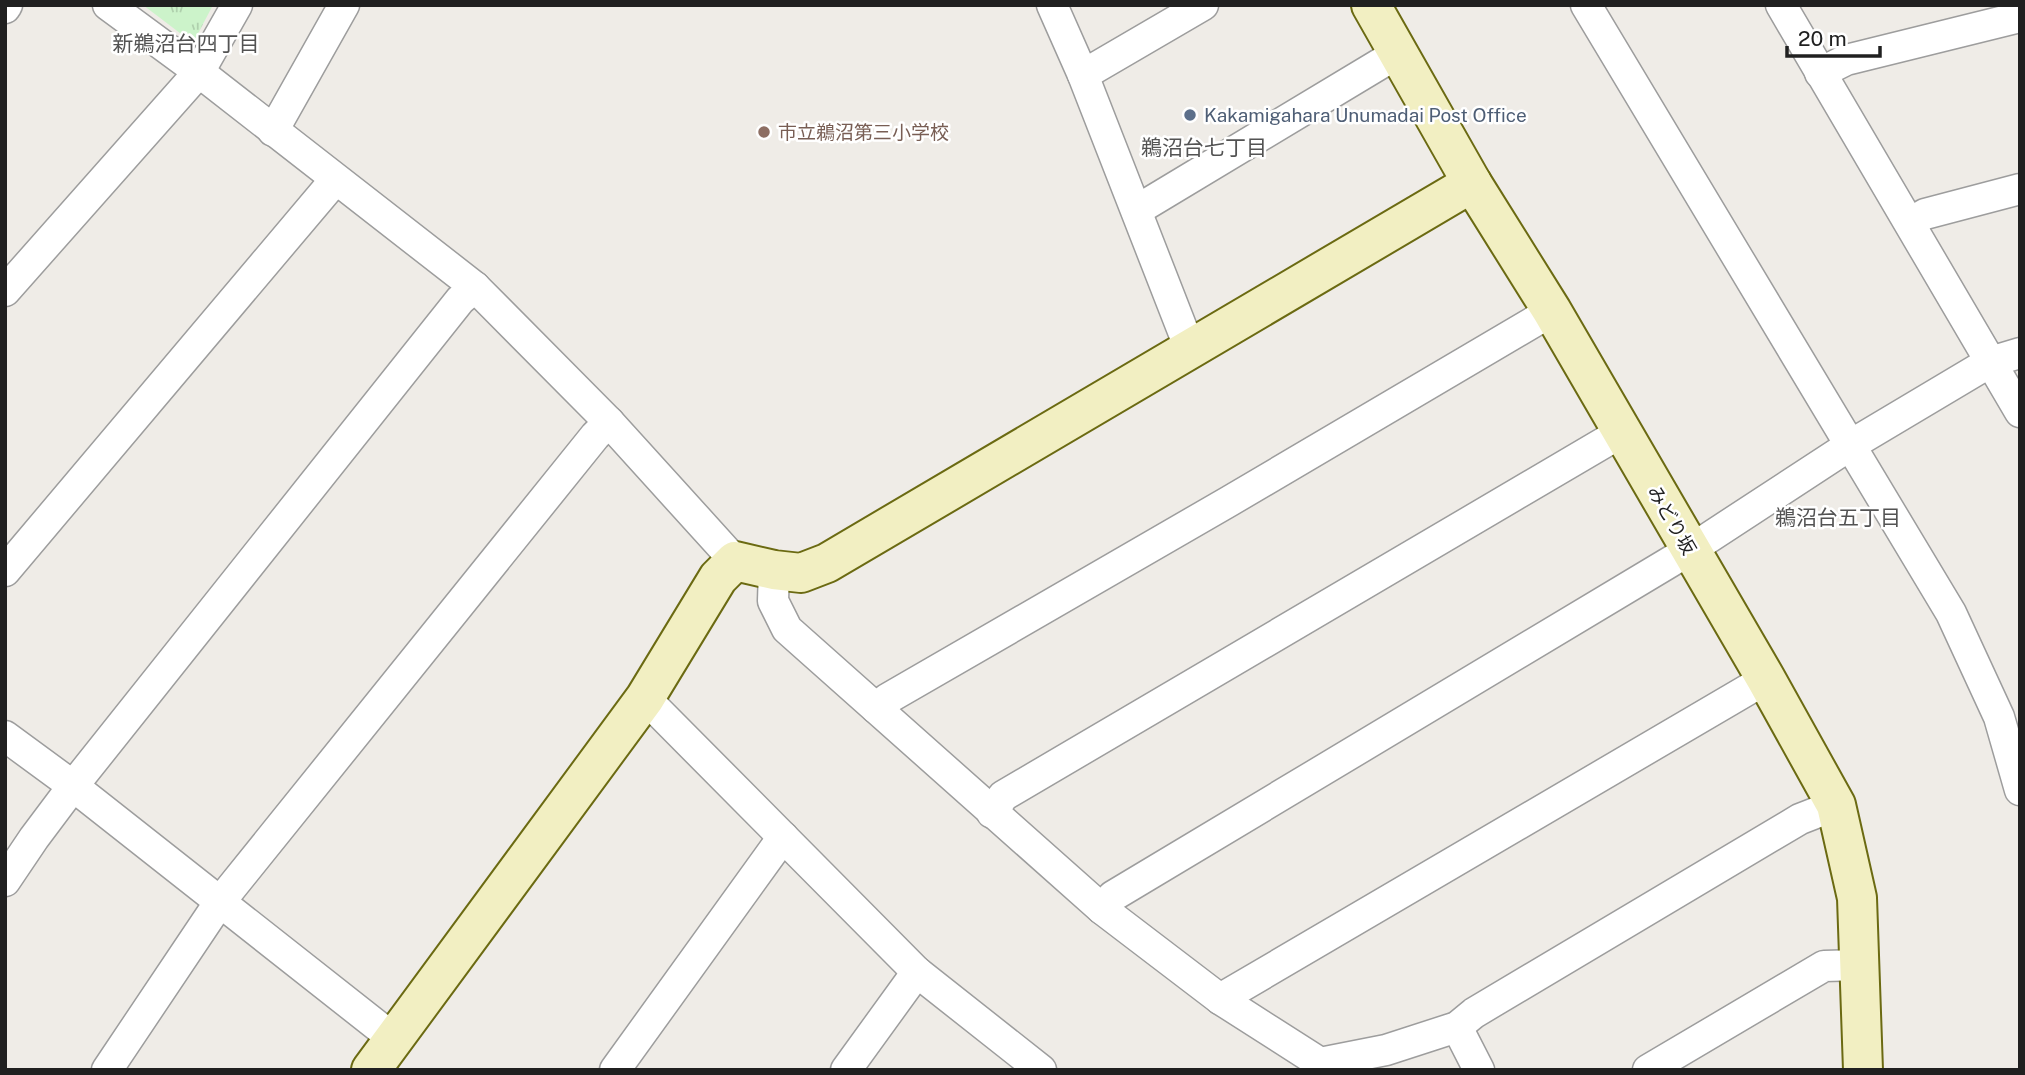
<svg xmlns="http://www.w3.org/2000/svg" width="2025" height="1075" viewBox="0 0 2025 1075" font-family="'Public Sans','Noto Sans JP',sans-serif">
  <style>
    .park { fill: url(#park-tufts) }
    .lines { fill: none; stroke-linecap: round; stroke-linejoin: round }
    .street-casing { stroke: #9d9d9d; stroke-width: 33 }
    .secondary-casing { stroke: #6b6a12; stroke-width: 42 }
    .street { stroke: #fff; stroke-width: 30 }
    .secondary { stroke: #f2efc2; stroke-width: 38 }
    .service-dot { fill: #5c6f8a; stroke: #fff; stroke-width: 2.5 }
    .education-dot { fill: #8d6e63; stroke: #fff; stroke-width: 2.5 }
    .labels { text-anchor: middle; stroke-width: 5; stroke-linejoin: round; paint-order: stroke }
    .service-label { font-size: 19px; fill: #4e5e75; stroke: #fff; text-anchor: start }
    .education-label { font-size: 19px; fill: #785e54; stroke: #fff; text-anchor: start }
    .street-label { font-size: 19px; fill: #202020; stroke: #fff }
    .neighbourhood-label { font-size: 21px; fill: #535353; stroke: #fff }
  </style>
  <defs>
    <pattern id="park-tufts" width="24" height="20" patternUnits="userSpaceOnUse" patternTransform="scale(1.75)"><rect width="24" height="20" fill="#ccf3ca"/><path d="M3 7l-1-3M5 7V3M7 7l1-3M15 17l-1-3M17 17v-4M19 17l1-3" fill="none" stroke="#afd0ad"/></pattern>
  </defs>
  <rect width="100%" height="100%" fill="#efece7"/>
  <polygon class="park" points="143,5 213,5 193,43"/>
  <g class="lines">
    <defs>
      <g id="street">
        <polyline points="108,5 199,72 475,287 609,422 735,561"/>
        <polyline points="1052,5 1083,75 1190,349"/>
        <polyline points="1586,5 1951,613 1999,717 2020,790"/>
        <polyline points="1781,5 2020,412"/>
        <polyline points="5,8 7,5"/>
        <polyline points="1820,73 1846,60 2020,17"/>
        <polyline points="1083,75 1203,5"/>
        <polyline points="273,131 344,5"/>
        <polyline points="1135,206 1147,204 1398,53"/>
        <polyline points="1910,223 1925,214 2020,189"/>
        <polyline points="5,291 199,72 237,5"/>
        <polyline points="774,570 773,601 787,629 1102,909 1220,999 1320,1063 1386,1050 1457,1027 1474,1013 1800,819 1836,805"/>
        <polyline points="5,571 335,180"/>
        <polyline points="645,698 917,972 1041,1070"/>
        <polyline points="876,708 887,699 1228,502 1552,311"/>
        <polyline points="5,736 73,786 394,1039"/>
        <polyline points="992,813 1003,796 1622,432"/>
        <polyline points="5,881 34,838 73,786 460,300 475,287"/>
        <polyline points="1102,909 1113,896 1690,550 1849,446 1990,362 2020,353"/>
        <polyline points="1220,999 1766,679"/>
        <polyline points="1457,1027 1479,1070"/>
        <polyline points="107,1070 219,903 595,436 609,422"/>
        <polyline points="615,1070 783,837"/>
        <polyline points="846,1070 917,972"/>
        <polyline points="1648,1070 1824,966 1860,965"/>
      </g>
      <g id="secondary">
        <polyline points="1371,5 1472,183 1552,311 1766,679 1836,805 1857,898 1863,1070"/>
        <polyline points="371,1070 645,698 718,578 735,561 774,570 801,573 827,563 1472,183"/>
      </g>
    </defs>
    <use href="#street" class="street-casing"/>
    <use href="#secondary" class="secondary-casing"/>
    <use href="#street" class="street"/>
    <use href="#secondary" class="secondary"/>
  </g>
  <circle class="service-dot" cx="1190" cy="115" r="7"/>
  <circle class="education-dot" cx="764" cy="132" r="7"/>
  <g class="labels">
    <g class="service-label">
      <text x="1204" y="122">Kakamigahara Unumadai Post Office</text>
    </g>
    <g class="education-label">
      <text x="778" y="139">市立鵜沼第三小学校</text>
    </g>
    <g class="street-label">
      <text transform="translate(1672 520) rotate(60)" y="7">みどり坂</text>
    </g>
    <g class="neighbourhood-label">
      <text x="186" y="51">新鵜沼台四丁目</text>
      <text x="1204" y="155">鵜沼台七丁目</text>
      <text x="1838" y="525">鵜沼台五丁目</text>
    </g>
  </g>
  <rect width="2025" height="1075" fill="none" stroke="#202020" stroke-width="14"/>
  <path d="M1787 46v10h93v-10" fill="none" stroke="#202020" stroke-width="3.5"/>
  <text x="1798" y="46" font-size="21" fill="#202020" stroke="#ffffff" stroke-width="5" paint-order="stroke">20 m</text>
</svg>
